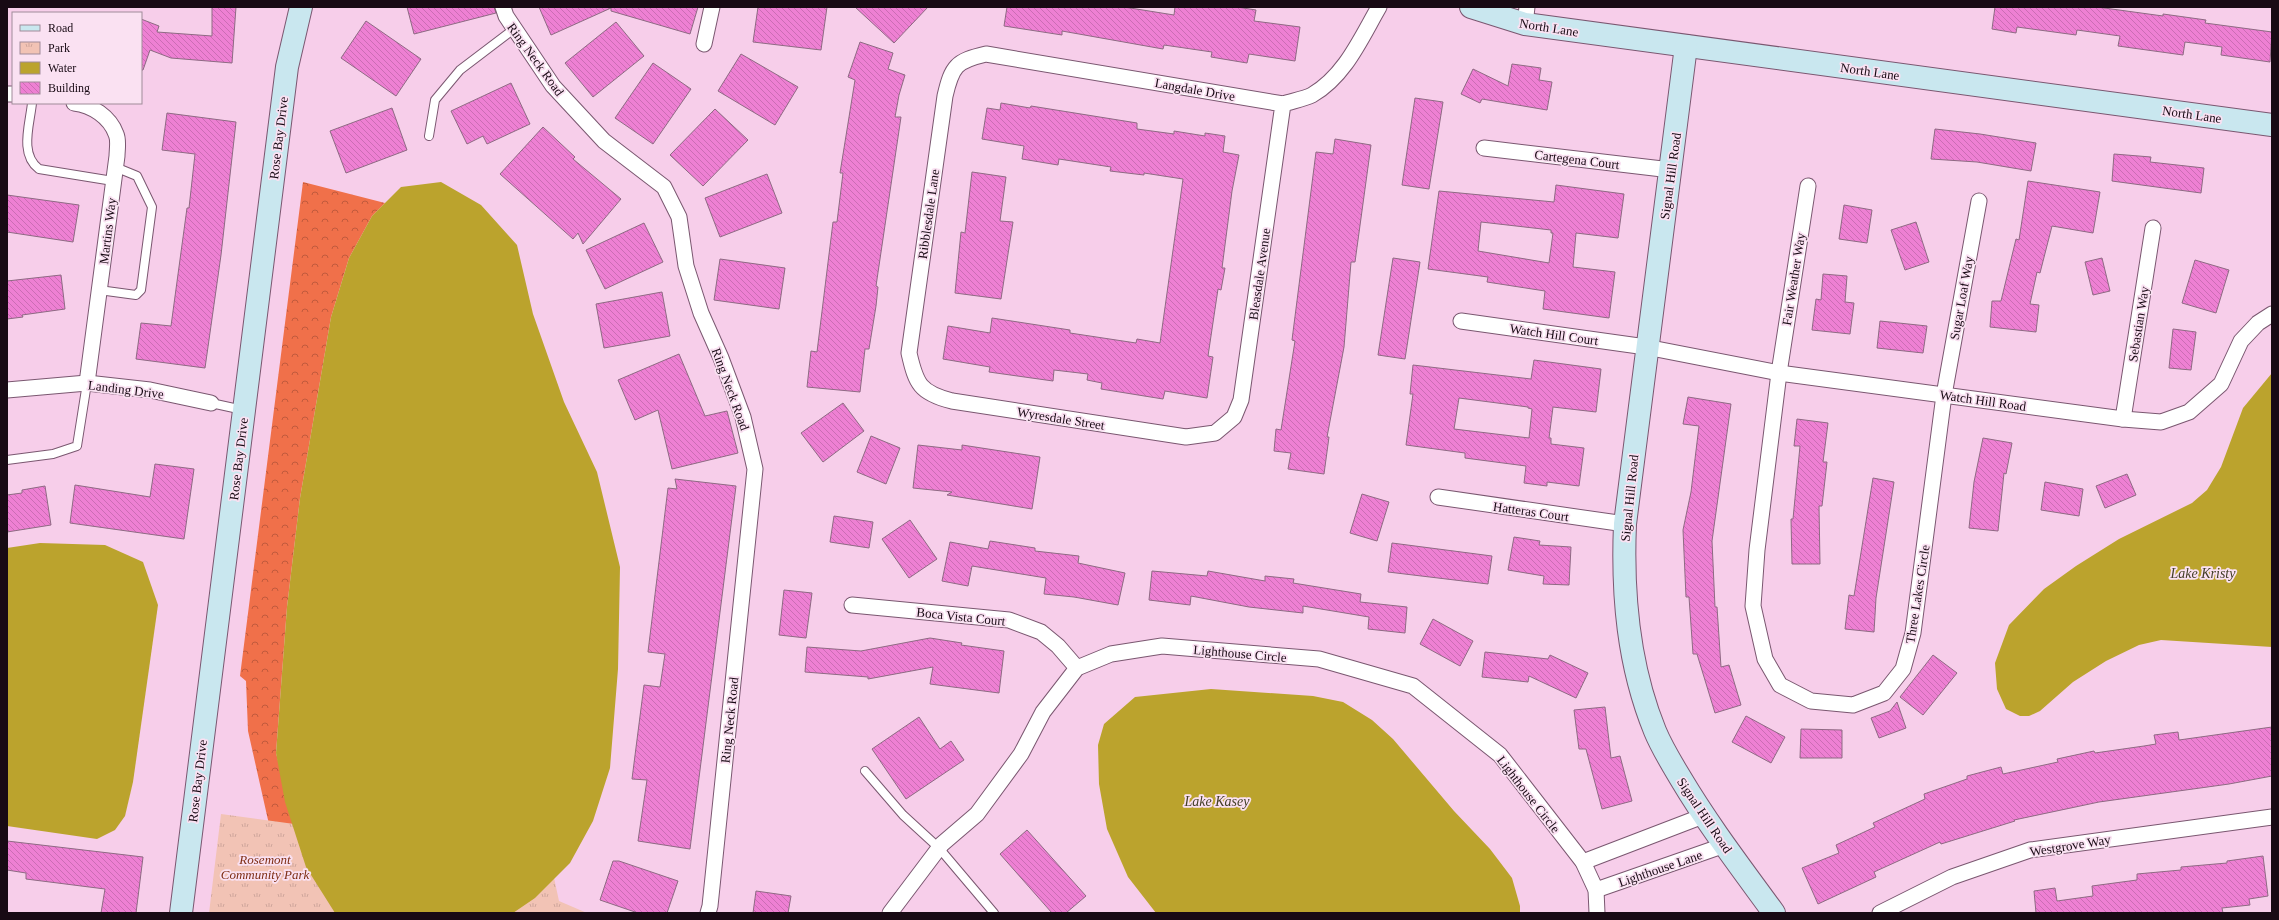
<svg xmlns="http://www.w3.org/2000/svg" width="2279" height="920" viewBox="0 0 2279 920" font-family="'Times New Roman',serif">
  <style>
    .forest { fill: url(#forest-crowns) }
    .park { fill: url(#park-tufts) }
    .water { fill: #bba32d }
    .building { fill: url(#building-back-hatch); stroke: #8e6a83; fill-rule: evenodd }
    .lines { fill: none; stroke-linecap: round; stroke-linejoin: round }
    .lane-casing { stroke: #7a5770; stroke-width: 10 }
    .street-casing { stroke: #7a5770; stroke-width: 17 }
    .secondary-casing { stroke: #7a5770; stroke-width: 24 }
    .lane { stroke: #fff; stroke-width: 8 }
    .street { stroke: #fff; stroke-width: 15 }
    .secondary { stroke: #c9e7ef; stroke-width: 22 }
    .labels { text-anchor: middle; stroke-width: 3.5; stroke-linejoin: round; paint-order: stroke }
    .street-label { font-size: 13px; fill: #180a14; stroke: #fae1f2 }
    .park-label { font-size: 13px; font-style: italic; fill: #7e2e14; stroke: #fae1f2 }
    .water-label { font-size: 14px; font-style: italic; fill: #443f27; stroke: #fae1f2 }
  </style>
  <defs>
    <pattern id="forest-crowns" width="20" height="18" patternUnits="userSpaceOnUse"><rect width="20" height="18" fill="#f0704a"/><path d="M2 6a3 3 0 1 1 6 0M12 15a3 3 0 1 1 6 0" fill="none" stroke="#c15a3c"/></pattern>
    <pattern id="park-tufts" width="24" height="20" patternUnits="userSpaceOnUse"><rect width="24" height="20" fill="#f2c3b5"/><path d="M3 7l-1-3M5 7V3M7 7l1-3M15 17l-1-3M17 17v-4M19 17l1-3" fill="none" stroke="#cfa69b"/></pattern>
    <pattern id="building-back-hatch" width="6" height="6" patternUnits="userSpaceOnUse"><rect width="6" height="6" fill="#ee80d3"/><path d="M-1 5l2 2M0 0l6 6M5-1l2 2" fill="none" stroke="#cb6db4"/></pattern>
  </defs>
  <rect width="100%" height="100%" fill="#f7ceea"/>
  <polygon class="forest" points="303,182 385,203 372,216 349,258 331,317 300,498 287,607 276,753 306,867 275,851 248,731 246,681 240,676"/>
  <polygon class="park" points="221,814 550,859 559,901 587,913 209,913"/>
  <g class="water">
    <polygon points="441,182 481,205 517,245 533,314 564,402 597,472 620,567 618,669 610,768 593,821 570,863 535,898 513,913 335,913 306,867 285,802 276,753 287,607 300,498 331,317 349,258 372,216 401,187"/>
    <polygon points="2272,373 2272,647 2161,640 2139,645 2106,661 2073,682 2040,711 2029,716 2020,716 2006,709 1997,689 1995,663 2009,625 2044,589 2076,566 2119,539 2192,503 2207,490 2221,467 2243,408"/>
    <polygon points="40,543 105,545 143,562 158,605 133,782 125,816 115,830 97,839 7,826 7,548"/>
    <polygon points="1211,689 1313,696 1343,702 1372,720 1393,739 1454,811 1490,849 1512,878 1520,906 1520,913 1156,913 1128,877 1107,829 1099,784 1098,745 1104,724 1135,697"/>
  </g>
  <g class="building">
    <polygon points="212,7 236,7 232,63 171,58 150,50 143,70 141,70 141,19 159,26 157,32 212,36"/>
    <polygon points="407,7 494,7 496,13 414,34"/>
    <polygon points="539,7 698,7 690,34 611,11 611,8 551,35"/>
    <polygon points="758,7 827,7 821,50 753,42"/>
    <polygon points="855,7 928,7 894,43"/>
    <polygon points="1007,7 1124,7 1174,15 1175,7 1237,7 1256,10 1254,21 1300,27 1295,61 1249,54 1247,63 1211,57 1212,52 1164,45 1163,49 1062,31 1062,35 1004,26"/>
    <polygon points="1995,7 2097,7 2163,16 2163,14 2206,20 2205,23 2272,32 2270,62 2221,55 2222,47 2185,42 2183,55 2118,46 2120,36 2077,30 2076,35 2017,27 2016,33 1992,29"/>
    <polygon points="366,21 421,59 396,96 341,58"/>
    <polygon points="616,22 644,56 593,97 565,63"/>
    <polygon points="860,42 893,53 888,69 905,75 899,95 895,117 901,117 876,286 878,287 876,306 869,349 865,349 860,392 807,387 811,351 817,352 833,222 837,222 843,173 840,173 855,80 848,77"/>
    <polygon points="741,54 798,87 775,125 718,91"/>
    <polygon points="653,63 691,89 653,144 615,118"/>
    <polygon points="1512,64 1541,68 1539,80 1552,82 1547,110 1482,99 1480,103 1461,94 1473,69 1508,86"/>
    <polygon points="511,83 530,124 487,144 483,136 467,144 451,111"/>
    <polygon points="1415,98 1443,102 1429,189 1402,185"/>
    <polygon points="1001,103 1030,108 1031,106 1137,123 1137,129 1174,134 1174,131 1205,136 1205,133 1225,136 1223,152 1239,155 1232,191 1222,268 1225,268 1221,290 1218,289 1208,356 1213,357 1207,398 1165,391 1163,399 1101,389 1102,383 1087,380 1088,374 1054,370 1053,381 989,372 990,367 943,359 948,326 990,333 992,318 1070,330 1070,333 1136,343 1137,339 1160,343 1183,179 1144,173 1144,175 1110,171 1111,167 1059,159 1058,165 1022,159 1024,146 982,139 987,108 1000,110"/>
    <polygon points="392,108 407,150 346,173 330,131"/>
    <polygon points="715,109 748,140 703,186 670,155"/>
    <polygon points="167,113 236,122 221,255 205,368 136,359 141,323 171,326 187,208 189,208 195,154 162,150"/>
    <polygon points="543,127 575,157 573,159 621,199 583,244 578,233 573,239 500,174"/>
    <polygon points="1935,129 1980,134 2036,143 2031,171 1977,162 1931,159"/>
    <polygon points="1335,139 1371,145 1355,262 1351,262 1344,347 1327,437 1329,437 1324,474 1288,469 1291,453 1274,451 1276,429 1281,430 1295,341 1292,340 1316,152 1333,154"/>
    <polygon points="2114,154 2151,157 2150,162 2204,168 2201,193 2112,181"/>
    <polygon points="972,172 1006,177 1000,221 1013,222 1001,299 955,293 961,232 965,233"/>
    <polygon points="767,174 782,213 720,237 705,198"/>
    <polygon points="2028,181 2100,192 2093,233 2052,226 2040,273 2037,272 2030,304 2039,305 2036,332 1990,327 1992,301 2001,301 2016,239 2019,240"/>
    <path d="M1556,185L1624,194L1618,238L1576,233L1573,267L1615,272L1609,318L1543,309L1545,291L1487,282L1488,277L1428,269L1439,191L1554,202ZM1481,222L1551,230V233H1553L1549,263L1478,251Z"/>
    <polygon points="7,195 79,205 73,242 7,232"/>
    <polygon points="1844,205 1872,210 1867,243 1839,239"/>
    <polygon points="1916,222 1929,262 1905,270 1891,230"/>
    <polygon points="644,223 663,262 605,289 586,250"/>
    <polygon points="1393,258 1420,262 1405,359 1378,355"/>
    <polygon points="2102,258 2110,291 2093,295 2085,262"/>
    <polygon points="720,259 785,268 779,309 714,300"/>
    <polygon points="2195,260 2229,270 2216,313 2182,303"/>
    <polygon points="1823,274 1847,276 1845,302 1854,303 1850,334 1812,330 1816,299 1821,300"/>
    <polygon points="61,275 65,309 22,315 23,317 7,319 7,281"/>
    <polygon points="662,292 670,336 604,348 596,304"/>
    <polygon points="1880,321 1927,326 1923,353 1877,348"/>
    <polygon points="2173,329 2196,332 2191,370 2169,368"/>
    <polygon points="679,354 705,416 727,411 738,453 672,469 658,410 635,420 618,380"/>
    <path d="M1534,360L1601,369L1596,412L1553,407L1549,438H1551V444L1584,448L1579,486L1547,482V486L1524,483L1526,466L1465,458V453L1406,445L1413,394H1410L1413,365L1531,379ZM1459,398L1528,407V408L1532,409L1529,438L1454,429Z"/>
    <polygon points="1688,397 1731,404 1712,541 1715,607 1717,607 1721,667 1729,665 1741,705 1715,713 1697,654 1693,654 1689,597 1686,597 1683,530 1691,492 1699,426 1683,424"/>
    <polygon points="843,403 864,431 823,462 801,433"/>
    <polygon points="1797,419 1828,423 1823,462 1827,462 1822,506 1819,506 1820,564 1792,564 1791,519 1793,519 1800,446 1794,446"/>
    <polygon points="871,436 900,448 886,484 857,472"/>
    <polygon points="1983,438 2012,443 2006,474 2004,473 1998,531 1969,528 1974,482"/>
    <polygon points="918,445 962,450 962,445 1040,457 1032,509 947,495 952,492 913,488"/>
    <polygon points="155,464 194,469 184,539 70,523 75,485 150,497"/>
    <polygon points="2127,474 2136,495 2105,508 2096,486"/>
    <polygon points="1873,478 1894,482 1876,598 1874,632 1845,629 1849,595 1854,596"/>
    <polygon points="675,479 736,486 690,849 638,841 647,780 632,779 644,685 660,687 665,654 648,652 668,488 677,489"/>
    <polygon points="2045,482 2083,489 2079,516 2041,510"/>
    <polygon points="45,486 51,525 7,532 7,495 22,493 22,490"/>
    <polygon points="1362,494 1389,502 1377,541 1350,533"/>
    <polygon points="834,516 873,522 869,548 830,542"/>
    <polygon points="910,520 937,559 909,578 882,539"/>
    <polygon points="1514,537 1540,541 1539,545 1571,547 1569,585 1543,584 1544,576 1508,570"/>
    <polygon points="990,541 1035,548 1035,551 1079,556 1078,563 1125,573 1118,605 1074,597 1044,594 1046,578 972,566 968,586 942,581 950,542 988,549"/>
    <polygon points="1392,543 1492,556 1488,584 1388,572"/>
    <polygon points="1152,571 1207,576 1208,571 1265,581 1265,576 1294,579 1293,583 1361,594 1360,602 1407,607 1405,633 1368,629 1369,617 1303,606 1303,613 1249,607 1191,596 1190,605 1149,600"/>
    <polygon points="784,590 812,593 806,638 779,635"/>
    <polygon points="1433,619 1473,641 1460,666 1420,644"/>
    <polygon points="930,638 962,643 961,645 1004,651 999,693 930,684 933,667 868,679 868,677 805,672 807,647 861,651"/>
    <polygon points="1485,652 1548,659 1550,655 1588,673 1576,698 1529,676 1528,682 1482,677"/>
    <polygon points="1933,655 1957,673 1923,715 1900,697"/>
    <polygon points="1897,702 1906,728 1879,738 1871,718 1890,711"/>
    <polygon points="1605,707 1611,758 1620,756 1632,801 1602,809 1586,749 1579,749 1574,710"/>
    <polygon points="1746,716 1785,737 1771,763 1732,742"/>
    <polygon points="919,717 940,749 951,741 964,760 906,799 872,749"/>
    <polygon points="2272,727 2272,776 2229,784 2099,802 2014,820 2015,821 1941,844 1940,842 1874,872 1876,877 1818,904 1802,868 1839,853 1836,845 1875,827 1873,823 1925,799 1924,794 1967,779 1967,776 2001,767 2003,774 2058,762 2057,759 2094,751 2095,753 2144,746 2156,744 2154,735 2178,732 2179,740"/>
    <polygon points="1801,729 1842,730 1842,758 1800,758"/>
    <polygon points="1027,830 1086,896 1066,913 1052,913 1000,854"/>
    <polygon points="7,841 143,857 136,913 101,913 105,889 26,879 26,873 7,870"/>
    <polygon points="2263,856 2268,896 2249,899 2250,905 2222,908 2223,913 2036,913 2034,891 2055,888 2057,901 2093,896 2092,886 2137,880 2137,874 2181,870 2181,867 2227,863 2227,861"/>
    <polygon points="613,861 619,861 678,881 667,913 638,913 600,900"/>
    <polygon points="756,891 791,896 788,913 753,913"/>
  </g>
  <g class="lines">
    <defs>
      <g id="lane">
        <path d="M32,103C30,124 19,154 39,169L113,181"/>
        <polyline points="429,136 435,100 460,70 514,29"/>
        <polyline points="99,290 136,295 141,290 152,207 137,176 115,167"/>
        <polyline points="211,403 243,410"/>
        <polyline points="7,460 53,454 77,446 87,383"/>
        <polyline points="865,771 903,815 939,848 994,913"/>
      </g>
      <g id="street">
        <polyline points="503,7 506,16 553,86 604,141 664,187 679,217 686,266 701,313 721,358 743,417 755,469 710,906 708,913"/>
        <polyline points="1525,24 1527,7"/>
        <polyline points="704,44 712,7"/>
        <polyline points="7,94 13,94"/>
        <path d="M74,103C92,105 110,117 116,134C119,140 117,150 117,156L87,383"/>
        <path d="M1283,104L1241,400L1234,417L1215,433L1186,437L952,401C920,393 916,384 909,353L945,96C952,66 956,61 986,54L1283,104C1292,101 1304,99 1312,95C1345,76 1361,38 1379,7"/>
        <polyline points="1484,148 1671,170"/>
        <polyline points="1808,186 1779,373 1757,550 1753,606 1765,659 1780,685 1811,701 1853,705 1884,693 1903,669 1913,633 1944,395 1979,201"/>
        <polyline points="1461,321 1646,347 1779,373 2123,419 2161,422 2189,412 2221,384 2241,341 2258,323 2272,314"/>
        <polyline points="7,390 87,383 150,390 211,403"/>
        <polyline points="2123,419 2153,228"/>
        <polyline points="1438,497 1625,524"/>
        <polyline points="852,605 1009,620 1041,632 1058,646 1077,668"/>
        <polyline points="1583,862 1703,816"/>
        <polyline points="1596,890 1725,845"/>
        <polyline points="890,913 942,844 977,814 1021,754 1043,712 1077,668 1111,654 1162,646 1319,659 1413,686 1500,755 1583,862 1596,890 1597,913"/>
        <polyline points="1880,913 1952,877 2030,850 2272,817"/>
      </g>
      <g id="secondary">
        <polyline points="1471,7 1525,24 2272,125"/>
        <path d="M1686,46L1625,524C1622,595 1628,665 1655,731C1662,748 1672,764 1681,779C1709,826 1742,869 1774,913"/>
        <polyline points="181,913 287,67 301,7"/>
      </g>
    </defs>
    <use href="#lane" class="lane-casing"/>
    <use href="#street" class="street-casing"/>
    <use href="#secondary" class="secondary-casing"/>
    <use href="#lane" class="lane"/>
    <use href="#street" class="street"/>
    <use href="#secondary" class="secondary"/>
  </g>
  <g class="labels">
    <g class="street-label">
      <text transform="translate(1549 27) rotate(9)" y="5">North Lane</text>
      <text transform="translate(536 59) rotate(54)" y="5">Ring Neck Road</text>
      <text transform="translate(1870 71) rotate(8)" y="5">North Lane</text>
      <text transform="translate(1195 89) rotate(10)" y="5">Langdale Drive</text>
      <text transform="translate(2192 114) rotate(8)" y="5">North Lane</text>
      <text transform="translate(278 138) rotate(-83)" y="5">Rose Bay Drive</text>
      <text transform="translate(1577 159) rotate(7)" y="5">Cartegena Court</text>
      <text transform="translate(1670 176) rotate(-82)" y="5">Signal Hill Road</text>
      <text transform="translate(928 214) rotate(-82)" y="5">Ribblesdale Lane</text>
      <text transform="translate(107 231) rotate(-83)" y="5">Martins Way</text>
      <text transform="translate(1259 274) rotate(-82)" y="5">Bleasdale Avenue</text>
      <text transform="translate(1793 279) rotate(-81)" y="5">Fair Weather Way</text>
      <text transform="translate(1961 298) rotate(-80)" y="5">Sugar Loaf Way</text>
      <text transform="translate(2138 324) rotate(-81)" y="5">Sebastian Way</text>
      <text transform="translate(1554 334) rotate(8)" y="5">Watch Hill Court</text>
      <text transform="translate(126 389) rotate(7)" y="5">Landing Drive</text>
      <text transform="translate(731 389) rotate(70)" y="5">Ring Neck Road</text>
      <text transform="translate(1983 400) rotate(8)" y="5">Watch Hill Road</text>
      <text transform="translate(1061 418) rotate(9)" y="5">Wyresdale Street</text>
      <text transform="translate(238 459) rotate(-83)" y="5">Rose Bay Drive</text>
      <text transform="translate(1629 498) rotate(-84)" y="5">Signal Hill Road</text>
      <text transform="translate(1531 511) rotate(8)" y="5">Hatteras Court</text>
      <text transform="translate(1917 594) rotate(-81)" y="5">Three Lakes Circle</text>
      <text transform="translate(961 616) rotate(6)" y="5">Boca Vista Court</text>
      <text transform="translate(1240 653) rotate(5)" y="5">Lighthouse Circle</text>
      <text transform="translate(729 720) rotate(-84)" y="5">Ring Neck Road</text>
      <text transform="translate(197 781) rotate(-83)" y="5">Rose Bay Drive</text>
      <text transform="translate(1529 794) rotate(52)" y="5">Lighthouse Circle</text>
      <text transform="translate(1705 815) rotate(56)" y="5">Signal Hill Road</text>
      <text transform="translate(2070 845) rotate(-9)" y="5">Westgrove Way</text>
      <text transform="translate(1660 868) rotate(-19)" y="5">Lighthouse Lane</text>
    </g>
    <g class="park-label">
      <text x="265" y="864">Rosemont<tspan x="265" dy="15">Community Park</tspan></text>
    </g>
    <g class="water-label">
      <text x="2203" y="578">Lake Kristy</text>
      <text x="1217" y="806">Lake Kasey</text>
    </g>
  </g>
  <rect width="2279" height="920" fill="none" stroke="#180a14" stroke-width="16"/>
  <rect x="12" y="12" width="130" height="92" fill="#fae1f2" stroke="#a08b99"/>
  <rect x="20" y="25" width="20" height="6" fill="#c9e7ef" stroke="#a08b99"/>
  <text x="48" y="32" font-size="12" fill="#180a14">Road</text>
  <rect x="20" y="42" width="20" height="12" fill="url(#park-tufts)" stroke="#a08b99"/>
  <text x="48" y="52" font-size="12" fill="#180a14">Park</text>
  <rect x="20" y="62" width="20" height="12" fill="#bba32d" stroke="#a08b99"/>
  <text x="48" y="72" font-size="12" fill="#180a14">Water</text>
  <rect x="20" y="82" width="20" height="12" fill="url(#building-back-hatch)" stroke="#a08b99"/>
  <text x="48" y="92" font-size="12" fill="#180a14">Building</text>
</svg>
